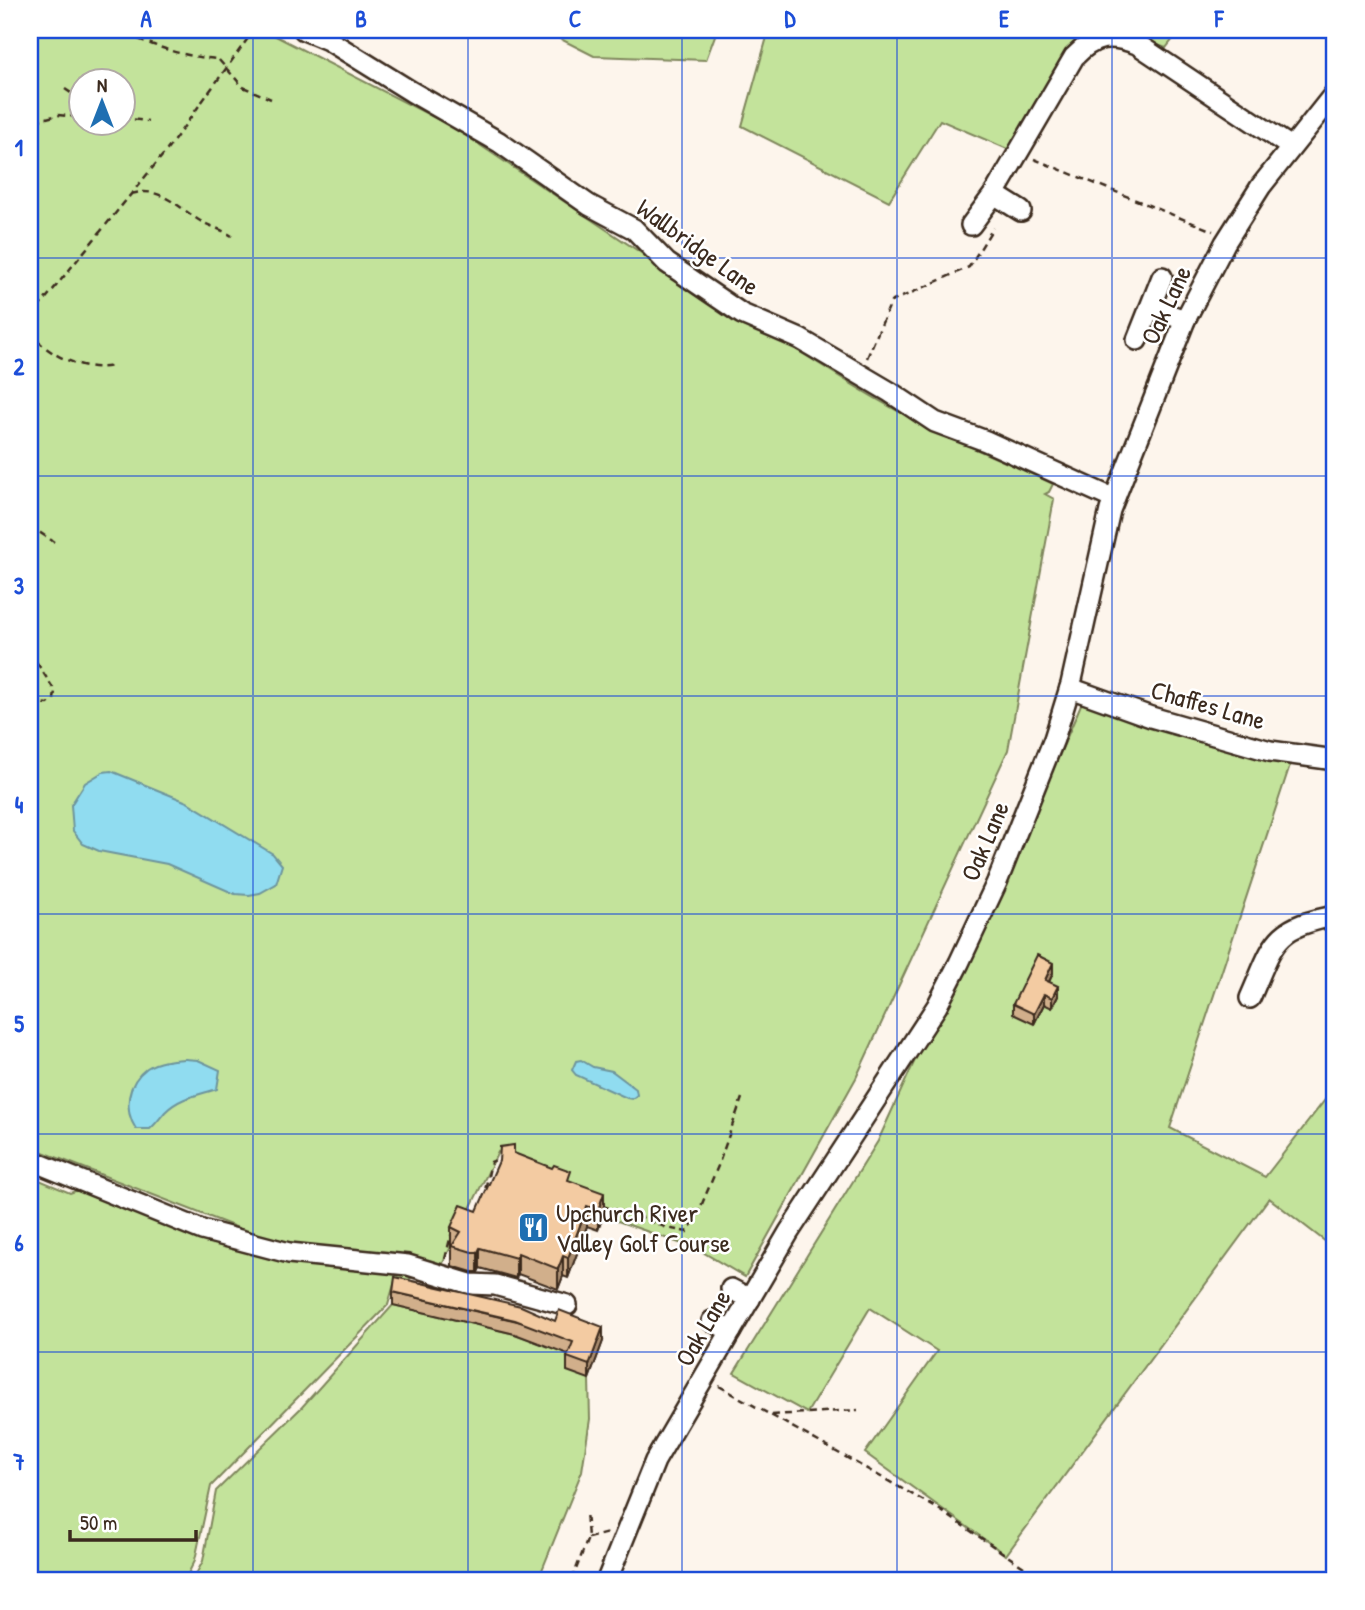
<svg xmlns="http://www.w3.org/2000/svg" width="1365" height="1610" viewBox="0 0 1365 1610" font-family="'Patrick Hand',sans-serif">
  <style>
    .green { fill: #c3e39b; stroke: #7f865c; stroke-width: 2; fill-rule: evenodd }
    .water { fill: #90dcf0; stroke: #6e959c; stroke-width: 2 }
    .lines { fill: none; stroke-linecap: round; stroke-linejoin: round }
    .minor-casing { stroke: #3b2a1e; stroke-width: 24 }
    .path { stroke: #3b2a1e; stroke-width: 2.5; stroke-dasharray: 7 5; stroke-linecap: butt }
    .minor { stroke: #fff; stroke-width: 19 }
    .wall { fill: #d1af8b; stroke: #3b2a1e; stroke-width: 2 }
    .shaded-wall { fill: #aa8e71; stroke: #3b2a1e; stroke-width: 2 }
    .building { fill: #f3cba2; stroke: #3b2a1e; stroke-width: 2 }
    .grid { fill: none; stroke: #1d4ed8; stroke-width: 2; stroke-opacity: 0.55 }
    .labels { text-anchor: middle; stroke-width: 5; stroke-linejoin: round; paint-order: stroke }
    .street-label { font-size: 26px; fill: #3b2a1e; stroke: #fff }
    .poi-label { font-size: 26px; fill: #3b2a1e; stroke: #fff; text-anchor: start }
    .neatline { fill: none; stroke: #1d4ed8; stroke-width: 2.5 }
    .grid-label { font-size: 23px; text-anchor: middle; font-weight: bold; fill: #1d4ed8 }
  </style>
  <rect width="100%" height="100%" fill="#fdf5ec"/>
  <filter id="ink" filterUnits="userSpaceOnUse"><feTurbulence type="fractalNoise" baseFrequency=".0143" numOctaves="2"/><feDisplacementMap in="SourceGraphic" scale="14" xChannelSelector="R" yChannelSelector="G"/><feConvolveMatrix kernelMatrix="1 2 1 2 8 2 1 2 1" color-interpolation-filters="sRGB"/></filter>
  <g filter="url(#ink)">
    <g class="green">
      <path d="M30,30H264L453,127L746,323C797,346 841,380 889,406C942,436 998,458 1053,484L1049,492L1045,494L1054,499L1008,750L856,1078L745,1277L699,1250L615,1220L583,1193L498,1152L433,1283L412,1277L405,1283L395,1281L388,1305L211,1486L195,1560L185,1580H30V1176L70,1193L81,1189L134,1207L372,1264L251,1233L30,1147ZM80,80H122V122H80Z"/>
      <polygon points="543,30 717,30 706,60 594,56"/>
      <polygon points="769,30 1085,30 1012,151 940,120 889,201 742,126"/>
      <polygon points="1114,30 1180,30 1166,48"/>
      <polygon points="1082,702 1290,765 1170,1128 1265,1177 1335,1087 1335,1249 1269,1198 1006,1555 865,1453 937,1351 870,1308 807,1413 734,1373 878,1141 981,916 1044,791"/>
      <polygon points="393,1305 515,1334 573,1355 589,1379 590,1419 582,1471 538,1580 193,1580 203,1561 216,1491 302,1407"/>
    </g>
    <g class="water">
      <polygon points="111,771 187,802 273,854 282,865 276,884 260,893 249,895 235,894 167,864 99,851 83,844 73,831 71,805 85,783 103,772"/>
      <path d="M185,1059L198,1060L220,1070L217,1089C198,1095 180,1097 165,1112C160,1118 156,1124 150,1129H136C123,1109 127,1083 147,1068C158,1061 172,1060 185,1059Z"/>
      <polygon points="581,1060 593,1067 612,1071 636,1089 637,1095 632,1099 627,1098 576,1075 572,1070 576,1061"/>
    </g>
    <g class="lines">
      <defs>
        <g id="minor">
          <polyline points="304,30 328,40 412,92 499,142 589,205 634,229 667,263 742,314 800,339 890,392 935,422 986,441 1114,499"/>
          <polyline points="994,194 1021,211"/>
          <path d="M971,225L994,194L1074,57C1095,35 1110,34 1137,44L1291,147"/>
          <polyline points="1150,308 1185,320"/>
          <polyline points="1137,340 1162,277"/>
          <polyline points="1070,688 1151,717 1270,751 1335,760"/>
          <path d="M1250,998C1274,944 1272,927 1335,916"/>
          <polyline points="30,1160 202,1230 289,1253 408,1265 470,1284 495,1285 567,1305"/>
          <polyline points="731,1289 750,1299"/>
          <polyline points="712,1321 731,1331"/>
          <polyline points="607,1580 655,1461 789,1232 937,1006 959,963 997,882 1054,739 1071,684 1110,510 1185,320 1225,243 1261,186 1335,93"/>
        </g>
      </defs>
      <use href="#minor" class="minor-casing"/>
      <g class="path">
        <path d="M116,30C153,45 176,56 218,59L243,87L271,99"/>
        <polyline points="65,89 80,99"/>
        <polyline points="122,118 148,121"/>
        <polyline points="35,121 58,115 80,117"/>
        <polyline points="1034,159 1213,231"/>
        <path d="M131,194C161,185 178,208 202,222C212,227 223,230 232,236"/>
        <polyline points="30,308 32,315 30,321"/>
        <polyline points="30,318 167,150 254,30"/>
        <path d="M30,331C45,355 85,372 112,366"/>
        <polyline points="867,358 891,302 969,267 993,228"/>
        <polyline points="30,526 54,542"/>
        <polyline points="30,652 55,691 54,700 48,704 30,702"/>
        <polyline points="483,1200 491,1162 500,1158"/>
        <polyline points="602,1206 638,1216 667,1228 687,1232 696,1218 718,1166 742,1098"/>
        <polyline points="445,1259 451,1235"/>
        <polyline points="719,1386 940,1510 1043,1580"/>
        <polyline points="772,1415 858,1410"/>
        <polyline points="588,1538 608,1533"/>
        <polyline points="572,1580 588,1538 586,1511"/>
      </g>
      <use href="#minor" class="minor"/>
    </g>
    <g class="wall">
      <polygon points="1053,973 1049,982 1058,996 1052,1008 1044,1004 1034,1024 1013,1014 1013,1004"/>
      <polygon points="514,1153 604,1213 598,1230 587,1226 568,1278 563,1276 558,1289 518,1274 516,1278 480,1268 478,1272 472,1272 452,1266 452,1248 451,1248 451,1227 477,1211"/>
      <polygon points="393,1292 603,1341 589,1379 567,1371 567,1357 568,1354 515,1334 393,1305"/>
    </g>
    <g class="shaded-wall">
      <polygon points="1053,963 1053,973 1045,990 1045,980"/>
      <polygon points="1058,986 1058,996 1052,1008 1052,998"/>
      <polygon points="1044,994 1044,1004 1034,1024 1034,1014"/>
      <polygon points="604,1193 604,1213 598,1230 598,1210"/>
      <polygon points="587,1206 587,1226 568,1278 568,1258"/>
      <polygon points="480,1248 480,1268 478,1272 478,1252"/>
      <polygon points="518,1253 518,1274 516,1278 516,1258"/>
      <polygon points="563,1256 563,1276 558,1289 558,1269"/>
      <polygon points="603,1327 603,1341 589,1379 589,1365"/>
    </g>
    <g class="building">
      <polygon points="1037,955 1053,963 1045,980 1058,986 1052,998 1044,994 1034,1014 1013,1004"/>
      <polygon points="514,1145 514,1153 552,1168 554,1165 571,1171 568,1180 604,1193 598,1210 587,1206 568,1258 563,1256 558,1269 518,1253 516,1258 480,1248 478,1252 472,1252 452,1246 461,1232 451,1227 461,1205 477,1211 499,1161 500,1147"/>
      <polygon points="395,1277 521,1306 555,1321 559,1310 603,1327 589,1365 567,1357 573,1342 515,1320 393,1292"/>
    </g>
  </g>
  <path class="grid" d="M253,30V1580M468,30V1580M682,30V1580M897,30V1580M1112,30V1580M30,258H1335M30,476H1335M30,696H1335M30,914H1335M30,1134H1335M30,1352H1335"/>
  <defs>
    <symbol id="restaurant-square" viewBox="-11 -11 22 22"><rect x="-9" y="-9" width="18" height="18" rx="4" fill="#1f6fb2" stroke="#fff"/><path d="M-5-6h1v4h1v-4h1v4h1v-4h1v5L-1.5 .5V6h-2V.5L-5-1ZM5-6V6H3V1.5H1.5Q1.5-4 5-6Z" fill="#fff"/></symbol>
  </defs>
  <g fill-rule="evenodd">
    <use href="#restaurant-square" x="516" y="1210" width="35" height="35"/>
  </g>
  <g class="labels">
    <g class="street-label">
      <text transform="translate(698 247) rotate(36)" y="9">Wallbridge Lane</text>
      <text transform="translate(1166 305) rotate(-65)" y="9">Oak Lane</text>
      <text transform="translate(1208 705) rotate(16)" y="9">Chaffes Lane</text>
      <text transform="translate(985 841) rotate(-67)" y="9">Oak Lane</text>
      <text transform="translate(703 1328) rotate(-60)" y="9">Oak Lane</text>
    </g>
    <g class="poi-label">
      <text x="556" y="1222">Upchurch River<tspan x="556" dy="30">Valley Golf Course</tspan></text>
    </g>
  </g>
  <rect width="1365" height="1610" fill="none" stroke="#fff" stroke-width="77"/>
  <g transform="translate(102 102)"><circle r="33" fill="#ffffff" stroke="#b1aaa5" stroke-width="2"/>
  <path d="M0-5L12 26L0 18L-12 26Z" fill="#1f6fb2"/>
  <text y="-10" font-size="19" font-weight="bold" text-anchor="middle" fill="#3b2a1e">N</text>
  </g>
  <path d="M70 1530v10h126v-10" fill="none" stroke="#3b2a1e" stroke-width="3.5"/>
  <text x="80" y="1530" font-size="21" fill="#3b2a1e" stroke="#ffffff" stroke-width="5" paint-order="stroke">50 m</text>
  <rect x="38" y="38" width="1288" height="1534" class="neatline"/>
  <g class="grid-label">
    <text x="146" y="27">A</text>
    <text x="361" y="27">B</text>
    <text x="575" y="27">C</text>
    <text x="790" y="27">D</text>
    <text x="1004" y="27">E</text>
    <text x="1219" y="27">F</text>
    <text x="19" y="156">1</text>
    <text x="19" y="375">2</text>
    <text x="19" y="594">3</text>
    <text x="19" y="813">4</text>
    <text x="19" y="1032">5</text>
    <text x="19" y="1251">6</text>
    <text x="19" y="1470">7</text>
  </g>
</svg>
